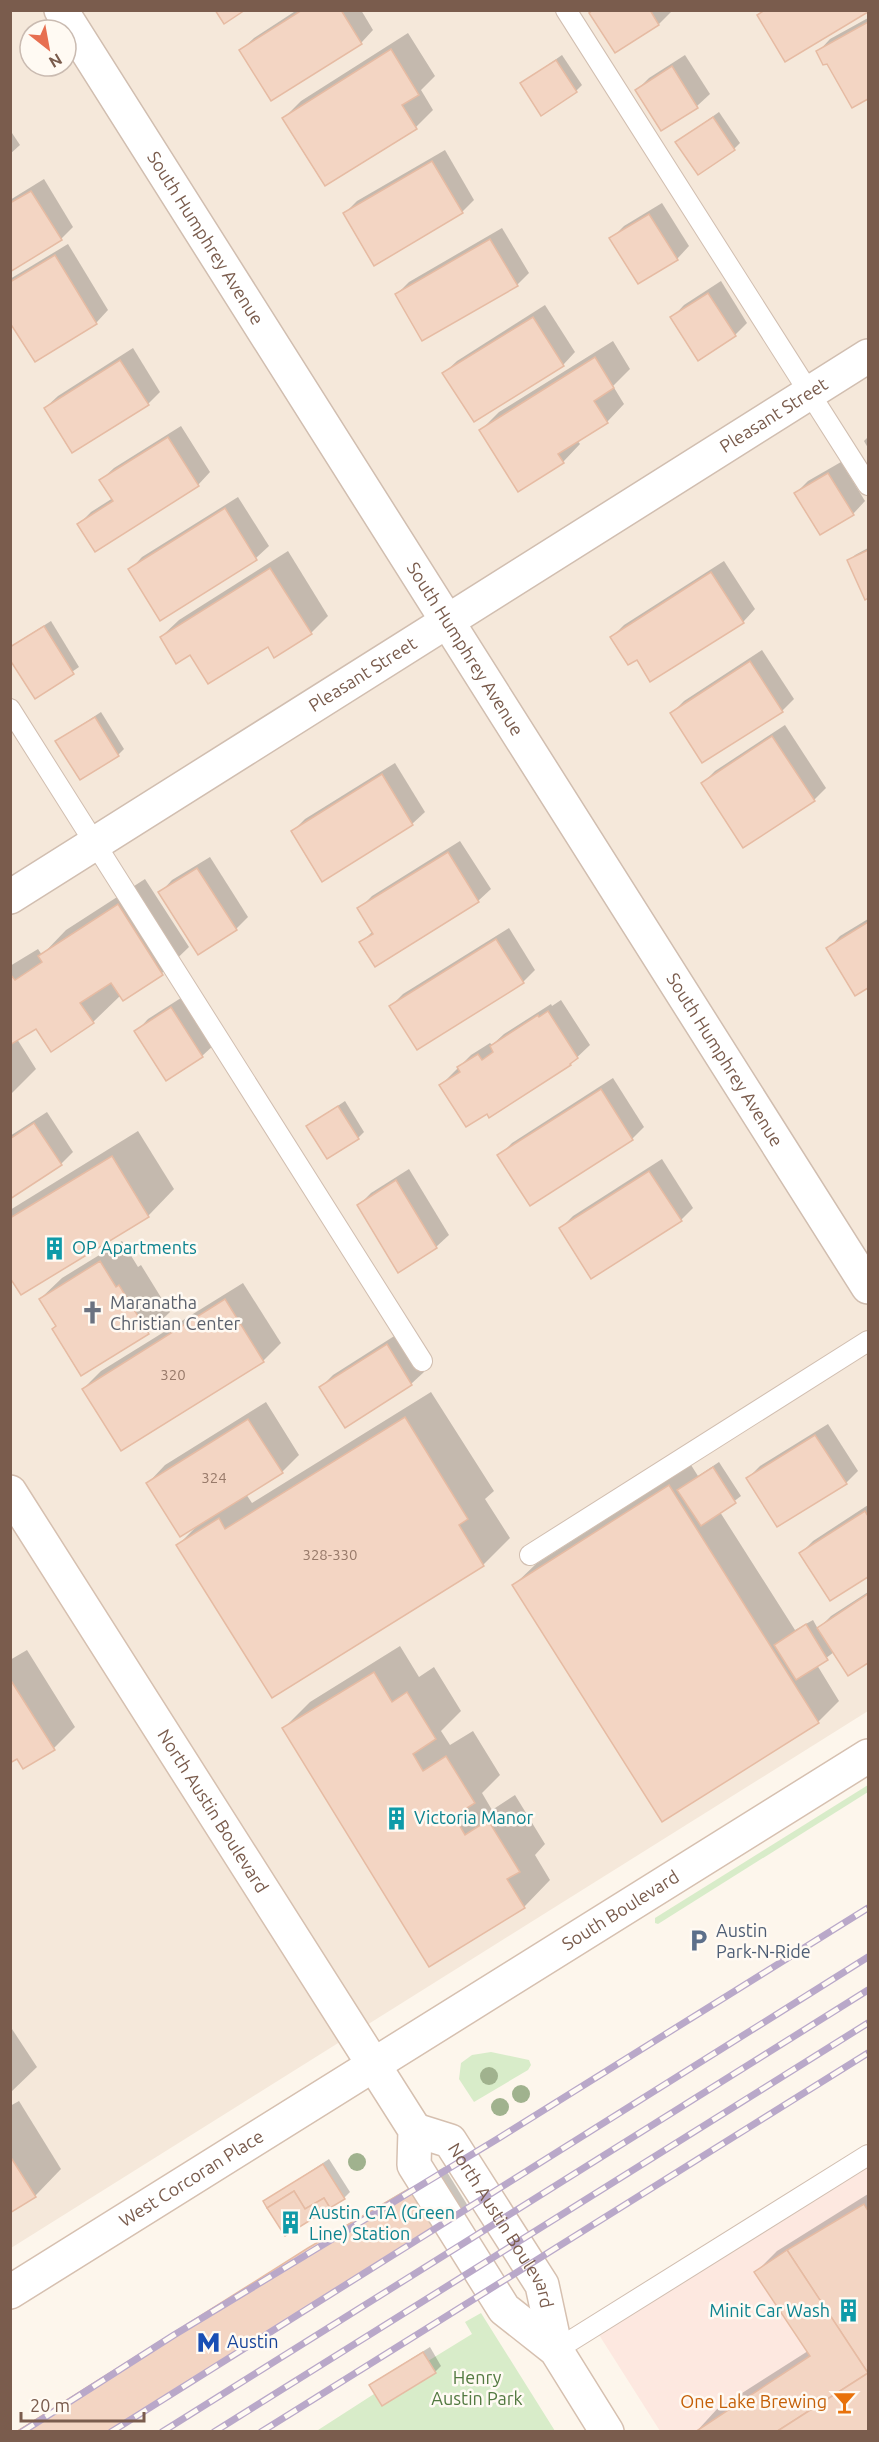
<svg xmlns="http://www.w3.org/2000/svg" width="879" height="2442" viewBox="0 0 879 2442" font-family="Ubuntu,sans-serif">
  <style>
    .residential { fill: #f5e8da; fill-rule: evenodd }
    .commercial { fill: #fde8e0 }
    .green { fill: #d8ecc9 }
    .shadow { fill: #0003 }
    .building { fill: #f3d5c3; stroke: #e6bba3; stroke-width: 1.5 }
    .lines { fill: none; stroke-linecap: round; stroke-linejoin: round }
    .lane-casing { stroke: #d1beb0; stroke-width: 22 }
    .street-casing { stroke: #d1beb0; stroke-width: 36 }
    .secondary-casing { stroke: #d6c0b0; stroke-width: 36 }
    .lane { stroke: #fff; stroke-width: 20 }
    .street { stroke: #fff; stroke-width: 33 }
    .secondary { stroke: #fff; stroke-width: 33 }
    .rail-casing { stroke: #b9a8c9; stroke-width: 7 }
    .rail { stroke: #fffaf3; stroke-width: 4.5; stroke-dasharray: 14; stroke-linecap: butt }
    .tree { fill: #a0b28e }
    .labels { text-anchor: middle; stroke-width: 5; stroke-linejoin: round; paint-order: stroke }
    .number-label { font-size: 15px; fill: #987a6a }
    .street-label { font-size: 18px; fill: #7a5c4d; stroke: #fffaf3 }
    .culture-label { font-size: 18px; fill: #0d838f; stroke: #fffaf3; text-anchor: start }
    .worship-label { font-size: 18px; fill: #5b616d; stroke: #fffaf3; text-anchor: start }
    .service-label { font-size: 18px; fill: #4e5e75; stroke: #fffaf3; text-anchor: start }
    .transit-label { font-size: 18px; fill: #164399; stroke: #fffaf3; text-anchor: start }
    .park-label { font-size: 18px; fill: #537a41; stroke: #fffaf3 }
    .food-label { font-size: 18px; fill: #c56008; stroke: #fffaf3; text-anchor: end }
  </style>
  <rect width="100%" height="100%" fill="#fdf6ec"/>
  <path class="residential" d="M11,11H868V1711L11,2248ZM30,30H66V66H30Z"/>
  <polygon class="commercial" points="868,2155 868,2431 660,2431 594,2327"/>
  <g class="green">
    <polygon points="868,1785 868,1792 658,1924 655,1923 655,1918"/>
    <polygon points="491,2052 529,2060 531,2065 528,2070 474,2102 459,2079 461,2063 472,2055"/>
    <polygon points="481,2313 555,2431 315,2432 374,2394 382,2406 436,2373 428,2361 472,2334 465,2322"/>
  </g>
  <g class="shadow">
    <polygon points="297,10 361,10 373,30 361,43 272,99 241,50 254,38"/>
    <polygon points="594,10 670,10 671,12 659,24 616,51"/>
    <polygon points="868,18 868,98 853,106 828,62 818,52 830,39"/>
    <polygon points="408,33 435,76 421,90 433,110 416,127 284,118 301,101"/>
    <polygon points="562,55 582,85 576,91 522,83"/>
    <polygon points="685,55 710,94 697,106 662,129 637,90 649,78"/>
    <polygon points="719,112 740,143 734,149 677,142"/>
    <polygon points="10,130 20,145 10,154"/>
    <polygon points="445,150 474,200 462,212 345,213 357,201"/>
    <polygon points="44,179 73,227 61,239 10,270 10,200"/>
    <polygon points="662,203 689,246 677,259 611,239 624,226"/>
    <polygon points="502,228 529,273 517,285 397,294 409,282"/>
    <polygon points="68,244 108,310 96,323 10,320 10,279"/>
    <polygon points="721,281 747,323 735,335 698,359 672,318 684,305"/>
    <polygon points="545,305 575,352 563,365 444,373 457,361"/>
    <polygon points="613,341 630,369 613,386 624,404 607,422 577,440 580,444 563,462 481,430 499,412"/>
    <polygon points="133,348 160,392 148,404 45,408 58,396"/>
    <polygon points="181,426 210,472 198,485 95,550 79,524 91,512 113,498 101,480 114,468"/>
    <polygon points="868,437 868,448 864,441"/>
    <polygon points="841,462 865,501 853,514 796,493 808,481"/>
    <polygon points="238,497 269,546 256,558 160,619 130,570 142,557"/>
    <polygon points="868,548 868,597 866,598 849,561 855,555"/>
    <polygon points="288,551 328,616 311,633 268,645 190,652 161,637 179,620"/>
    <polygon points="724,561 755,609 743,622 637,658 612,637 624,625"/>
    <polygon points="51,621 79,667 35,697 10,647"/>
    <polygon points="762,650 794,699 782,711 672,713 684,701"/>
    <polygon points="101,712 124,749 118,755 57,741"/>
    <polygon points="785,725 826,788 814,800 703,783 715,771"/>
    <polygon points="395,763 425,812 412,824 293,831 305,819"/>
    <polygon points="460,841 491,889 478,901 361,943 373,931 359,909 372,896"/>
    <polygon points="210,857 248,917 236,929 160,893 172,880"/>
    <polygon points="145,879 189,947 162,973 123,998 121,995 93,1022 37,1026 17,1039 36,1069 10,1095 10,966 38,949 42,955 66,930"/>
    <polygon points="868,919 868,986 856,994 828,949 840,936"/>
    <polygon points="509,928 535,970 523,982 391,1006 403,994"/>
    <polygon points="184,996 215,1044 202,1056 166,1079 136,1032 148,1019"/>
    <polygon points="561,1000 590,1045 570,1064 490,1116 487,1112 441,1085 471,1055 490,1043 492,1045 504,1034 551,1004 552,1006"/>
    <polygon points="613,1078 644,1127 632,1139 499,1156 512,1143"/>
    <polygon points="345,1101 364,1132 358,1138 308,1126"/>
    <polygon points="47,1112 73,1152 61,1164 10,1197 10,1136"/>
    <polygon points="138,1131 174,1189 148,1216 10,1275 10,1210"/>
    <polygon points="662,1159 693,1208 681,1220 561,1228 573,1216"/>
    <polygon points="409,1169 449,1235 436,1247 359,1205 371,1193"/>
    <polygon points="122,1241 138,1267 141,1265 170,1312 148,1333 57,1326 40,1299 62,1278"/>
    <polygon points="243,1283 281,1343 263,1361 83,1389 101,1371"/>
    <polygon points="399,1333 424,1372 411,1384 345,1426 321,1387 333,1375"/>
    <polygon points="431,1392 494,1491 485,1499 510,1538 484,1564 272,1696 178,1545 195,1528 148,1483 165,1465 266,1402 299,1455 282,1472 246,1494 252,1503"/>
    <polygon points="828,1424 858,1471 846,1483 748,1478 760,1466"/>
    <polygon points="719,1462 741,1496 720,1512 795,1630 813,1620 818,1629 831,1616 868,1592 868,1661 848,1674 834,1652 817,1665 839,1701 818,1722 514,1585 536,1564 691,1465 698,1476"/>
    <polygon points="868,1505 868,1575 830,1599 801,1553 813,1541"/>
    <polygon points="400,1646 419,1677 434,1667 461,1711 441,1731 450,1745 473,1731 500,1775 482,1793 492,1810 515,1795 545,1844 535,1855 550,1880 524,1907 283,1729 310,1702"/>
    <polygon points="27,1650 75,1727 54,1748 18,1757 10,1762 10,1660"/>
    <polygon points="12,2029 37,2067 10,2093 10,2030"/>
    <polygon points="19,2101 61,2169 35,2196 10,2211 10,2106"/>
    <polygon points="329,2159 350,2192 344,2198 265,2201"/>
    <polygon points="444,2167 468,2206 462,2212 111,2432 15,2432 316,2243"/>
    <polygon points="868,2194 868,2432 696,2432 717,2409 808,2351 756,2272 777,2251"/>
    <polygon points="430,2347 441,2366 435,2372 371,2386 377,2380"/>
  </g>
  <g class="building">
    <polygon points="215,10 245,10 224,24"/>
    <polygon points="302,10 341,10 362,44 271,101 239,50"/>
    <polygon points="593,10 650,10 659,25 615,53 589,13"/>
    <polygon points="765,10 868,10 868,12 785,62 757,15"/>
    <polygon points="868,22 868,99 852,108 827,64 823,65 816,51"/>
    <polygon points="391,49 419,95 402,105 417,129 325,186 282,118"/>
    <polygon points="556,60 577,92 541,116 520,83"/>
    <polygon points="672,66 698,108 661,131 635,90"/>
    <polygon points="713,117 735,150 698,175 675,142"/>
    <polygon points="432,161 463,213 374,266 343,213"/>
    <polygon points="31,191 62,240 10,272 10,203"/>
    <polygon points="649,214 678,260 638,284 609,238"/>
    <polygon points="490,239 518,286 422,341 395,294"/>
    <polygon points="55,255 97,324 35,362 10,323 10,282"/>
    <polygon points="708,293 736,336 698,361 670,317"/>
    <polygon points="533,317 564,366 474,422 442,373"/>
    <polygon points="595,357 614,388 594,401 608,423 558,454 564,463 518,492 479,430"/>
    <polygon points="120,360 149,405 72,453 44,408"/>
    <polygon points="168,437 199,486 95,552 77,524 113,501 99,480"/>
    <polygon points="828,473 854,515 820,535 794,493"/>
    <polygon points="225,508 257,560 160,621 128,569"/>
    <polygon points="868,550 868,598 865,600 847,560"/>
    <polygon points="270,568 312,634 274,658 268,647 208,684 190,655 176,664 160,637"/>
    <polygon points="711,572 744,623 650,682 637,660 628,665 610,637"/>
    <polygon points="44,626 74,674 35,699 10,660 10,647"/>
    <polygon points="750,661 783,712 702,763 670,713"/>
    <polygon points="95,717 119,756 80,780 55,741"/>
    <polygon points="772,736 815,801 743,848 701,783"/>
    <polygon points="382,774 413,825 322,882 291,831"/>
    <polygon points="448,852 479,902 375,967 359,942 373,934 357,908"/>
    <polygon points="197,868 237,930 198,955 158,892"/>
    <polygon points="118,904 163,975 123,1001 111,983 80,1003 94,1023 51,1052 36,1029 10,1045 10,974 15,980 42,962 38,956"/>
    <polygon points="868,922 868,988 855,996 826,948"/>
    <polygon points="496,939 524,983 417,1050 389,1006"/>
    <polygon points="171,1007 203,1057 166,1081 134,1031"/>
    <polygon points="548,1011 578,1058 570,1064 571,1065 489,1118 487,1114 466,1127 439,1085 460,1072 457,1067 478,1054 482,1060 493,1052 490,1046 538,1015 539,1017"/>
    <polygon points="601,1089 633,1140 530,1206 497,1155"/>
    <polygon points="338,1106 359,1139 327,1159 306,1126"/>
    <polygon points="34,1123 62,1165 10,1199 10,1139"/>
    <polygon points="112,1156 149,1217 21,1295 10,1278 10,1218"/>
    <polygon points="649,1171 682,1221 591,1279 559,1228"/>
    <polygon points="396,1180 437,1248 398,1273 357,1205"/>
    <polygon points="100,1261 116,1287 119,1285 149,1334 81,1376 52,1329 56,1326 39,1299"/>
    <polygon points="225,1299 264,1362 121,1451 82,1389"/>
    <polygon points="387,1344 412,1385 345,1428 319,1387"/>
    <polygon points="405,1417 468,1519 459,1525 484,1566 272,1698 176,1545 219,1518 225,1529"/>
    <polygon points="248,1419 283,1473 180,1537 146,1483"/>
    <polygon points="815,1435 847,1484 777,1527 746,1478"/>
    <polygon points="713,1467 736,1503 701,1526 677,1490"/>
    <polygon points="669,1485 819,1723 662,1822 512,1585"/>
    <polygon points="865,1511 868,1516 868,1577 830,1601 799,1553"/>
    <polygon points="868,1594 868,1663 848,1676 817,1628"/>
    <polygon points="806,1624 828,1660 796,1680 774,1645"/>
    <polygon points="374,1672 392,1702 407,1692 436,1739 413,1754 423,1771 446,1756 475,1803 454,1816 465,1835 488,1820 520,1872 507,1879 525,1908 429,1967 282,1728"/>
    <polygon points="10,1679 55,1750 23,1769 17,1759 10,1763"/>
    <polygon points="10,2156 36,2197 10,2213"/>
    <polygon points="323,2164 345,2199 330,2208 324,2198 305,2209 294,2191 267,2208 263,2201"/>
    <polygon points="438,2172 463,2213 115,2432 16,2432 308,2248"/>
    <polygon points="294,2191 305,2209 324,2198 330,2208 285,2236 267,2208"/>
    <polygon points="864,2204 868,2211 868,2373 787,2250"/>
    <polygon points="787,2250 868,2373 776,2432 695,2432 810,2356 754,2272"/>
    <polygon points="423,2352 436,2373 382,2406 369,2385"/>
    <polygon points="868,2373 868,2432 776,2432"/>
  </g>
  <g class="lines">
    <defs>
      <g id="lane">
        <polyline points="566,10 868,485"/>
        <polyline points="10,709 422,1361"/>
        <polyline points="530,1555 868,1341"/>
        <polyline points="556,2350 868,2155"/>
      </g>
      <g id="street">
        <path id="s1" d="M61,10L868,1287"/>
        <path id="s2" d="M10,897L868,356"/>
      </g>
      <g id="secondary">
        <path id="s3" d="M10,1492L415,2130L414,2165L504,2309L556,2350L607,2432"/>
        <path id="s4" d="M415,2130L450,2141L542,2285L556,2350"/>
        <path id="s5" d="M10,2292L868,1756"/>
      </g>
    </defs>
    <use href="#lane" class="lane-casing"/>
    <use href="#street" class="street-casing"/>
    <use href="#secondary" class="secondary-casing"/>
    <use href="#lane" class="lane"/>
    <use href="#street" class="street"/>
    <use href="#secondary" class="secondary"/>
    <defs>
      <g id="rail">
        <polyline points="22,2432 174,2335 499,2138 868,1908"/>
        <polyline points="111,2432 868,1957"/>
        <polyline points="162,2432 868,1990"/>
        <polyline points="214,2432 868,2023"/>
        <polyline points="261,2432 868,2053"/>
      </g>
    </defs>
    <use href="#rail" class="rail-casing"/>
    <use href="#rail" class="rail"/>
  </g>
  <g class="tree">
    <circle cx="489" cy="2076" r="9"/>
    <circle cx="521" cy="2094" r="9"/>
    <circle cx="500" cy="2107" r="9"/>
    <circle cx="357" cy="2162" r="9"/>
  </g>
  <defs>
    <symbol id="building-bare" viewBox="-9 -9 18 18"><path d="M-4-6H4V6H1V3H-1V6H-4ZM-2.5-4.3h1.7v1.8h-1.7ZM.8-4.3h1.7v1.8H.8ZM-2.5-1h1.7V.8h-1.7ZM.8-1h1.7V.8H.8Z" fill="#0f9aa8" stroke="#fffaf3" stroke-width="2.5" paint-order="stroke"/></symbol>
    <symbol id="church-bare" viewBox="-9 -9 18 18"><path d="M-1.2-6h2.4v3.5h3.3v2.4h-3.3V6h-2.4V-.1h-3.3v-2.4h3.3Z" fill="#6b7280" stroke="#fffaf3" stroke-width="2.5" paint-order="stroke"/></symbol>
    <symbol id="parking-bare" viewBox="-9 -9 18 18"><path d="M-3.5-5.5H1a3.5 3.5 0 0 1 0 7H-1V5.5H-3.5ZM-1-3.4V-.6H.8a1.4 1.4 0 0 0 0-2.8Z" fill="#5c6f8a" stroke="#fffaf3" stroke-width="2.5" paint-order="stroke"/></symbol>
    <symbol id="metro-bare" viewBox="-9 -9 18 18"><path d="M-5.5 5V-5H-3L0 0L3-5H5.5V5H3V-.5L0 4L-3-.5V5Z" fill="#1a4fb4" stroke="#fffaf3" stroke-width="2.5" paint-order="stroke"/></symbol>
    <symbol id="bar-bare" viewBox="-9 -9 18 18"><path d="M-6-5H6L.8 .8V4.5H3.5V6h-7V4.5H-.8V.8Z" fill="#e8710a" stroke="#fffaf3" stroke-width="2.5" paint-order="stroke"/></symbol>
  </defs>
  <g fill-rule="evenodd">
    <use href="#building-bare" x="38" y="1232" width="33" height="33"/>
    <use href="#church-bare" x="76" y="1296" width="33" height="33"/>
    <use href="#building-bare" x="380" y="1802" width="33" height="33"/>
    <use href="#parking-bare" x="682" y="1924" width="33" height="33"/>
    <use href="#building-bare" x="274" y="2206" width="33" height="33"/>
    <use href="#building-bare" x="832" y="2294" width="33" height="33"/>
    <use href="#metro-bare" x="192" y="2326" width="33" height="33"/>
    <use href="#bar-bare" x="828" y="2386" width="33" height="33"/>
  </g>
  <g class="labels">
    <g class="number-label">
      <text x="173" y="1380">320</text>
      <text x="214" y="1483">324</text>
      <text x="330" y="1560">328-330</text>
    </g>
    <g class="street-label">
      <text dy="6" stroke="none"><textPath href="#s1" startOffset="270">South Humphrey Avenue</textPath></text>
      <text dy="6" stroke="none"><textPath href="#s2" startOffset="903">Pleasant Street</textPath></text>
      <text dy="6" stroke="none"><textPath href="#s1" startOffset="756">South Humphrey Avenue</textPath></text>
      <text dy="6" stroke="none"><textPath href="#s2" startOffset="417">Pleasant Street</textPath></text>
      <text dy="6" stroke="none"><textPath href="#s1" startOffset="1242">South Humphrey Avenue</textPath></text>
      <text dy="6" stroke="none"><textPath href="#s3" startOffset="378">North Austin Boulevard</textPath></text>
      <text dy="6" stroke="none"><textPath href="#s5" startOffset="720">South Boulevard</textPath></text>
      <text dy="6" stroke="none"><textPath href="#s5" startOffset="214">West Corcoran Place</textPath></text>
      <text dy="6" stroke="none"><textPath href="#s4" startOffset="136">North Austin Boulevard</textPath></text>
    </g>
    <g class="culture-label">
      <text x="72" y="1254">OP Apartments</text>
      <text x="414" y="1824">Victoria Manor</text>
      <text x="309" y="2219">Austin CTA (Green<tspan x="309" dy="21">Line) Station</tspan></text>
      <text x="830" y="2317" text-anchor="end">Minit Car Wash</text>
    </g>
    <g class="worship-label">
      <text x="110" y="1309">Maranatha<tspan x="110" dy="21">Christian Center</tspan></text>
    </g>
    <g class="service-label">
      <text x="716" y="1937">Austin<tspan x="716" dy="21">Park-N-Ride</tspan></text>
    </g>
    <g class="transit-label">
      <text x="227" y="2348">Austin</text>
    </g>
    <g class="park-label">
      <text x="477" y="2384">Henry<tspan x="477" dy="21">Austin Park</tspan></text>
    </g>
    <g class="food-label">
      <text x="827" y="2408">One Lake Brewing</text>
    </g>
  </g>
  <rect width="879" height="2442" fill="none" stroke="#7a5c4d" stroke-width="24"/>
  <g transform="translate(48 48) rotate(149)"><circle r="28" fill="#fffaf3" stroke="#cabbb1" stroke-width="1.5"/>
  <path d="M0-4.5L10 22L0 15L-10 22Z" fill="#e76f51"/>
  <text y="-9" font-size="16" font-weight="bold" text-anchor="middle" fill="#7a5c4d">N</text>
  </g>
  <path d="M21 2412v9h123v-9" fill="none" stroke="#7a5c4d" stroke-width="3"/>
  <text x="30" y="2412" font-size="18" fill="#7a5c4d" stroke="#fffaf3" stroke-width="4.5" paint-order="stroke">20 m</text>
</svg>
